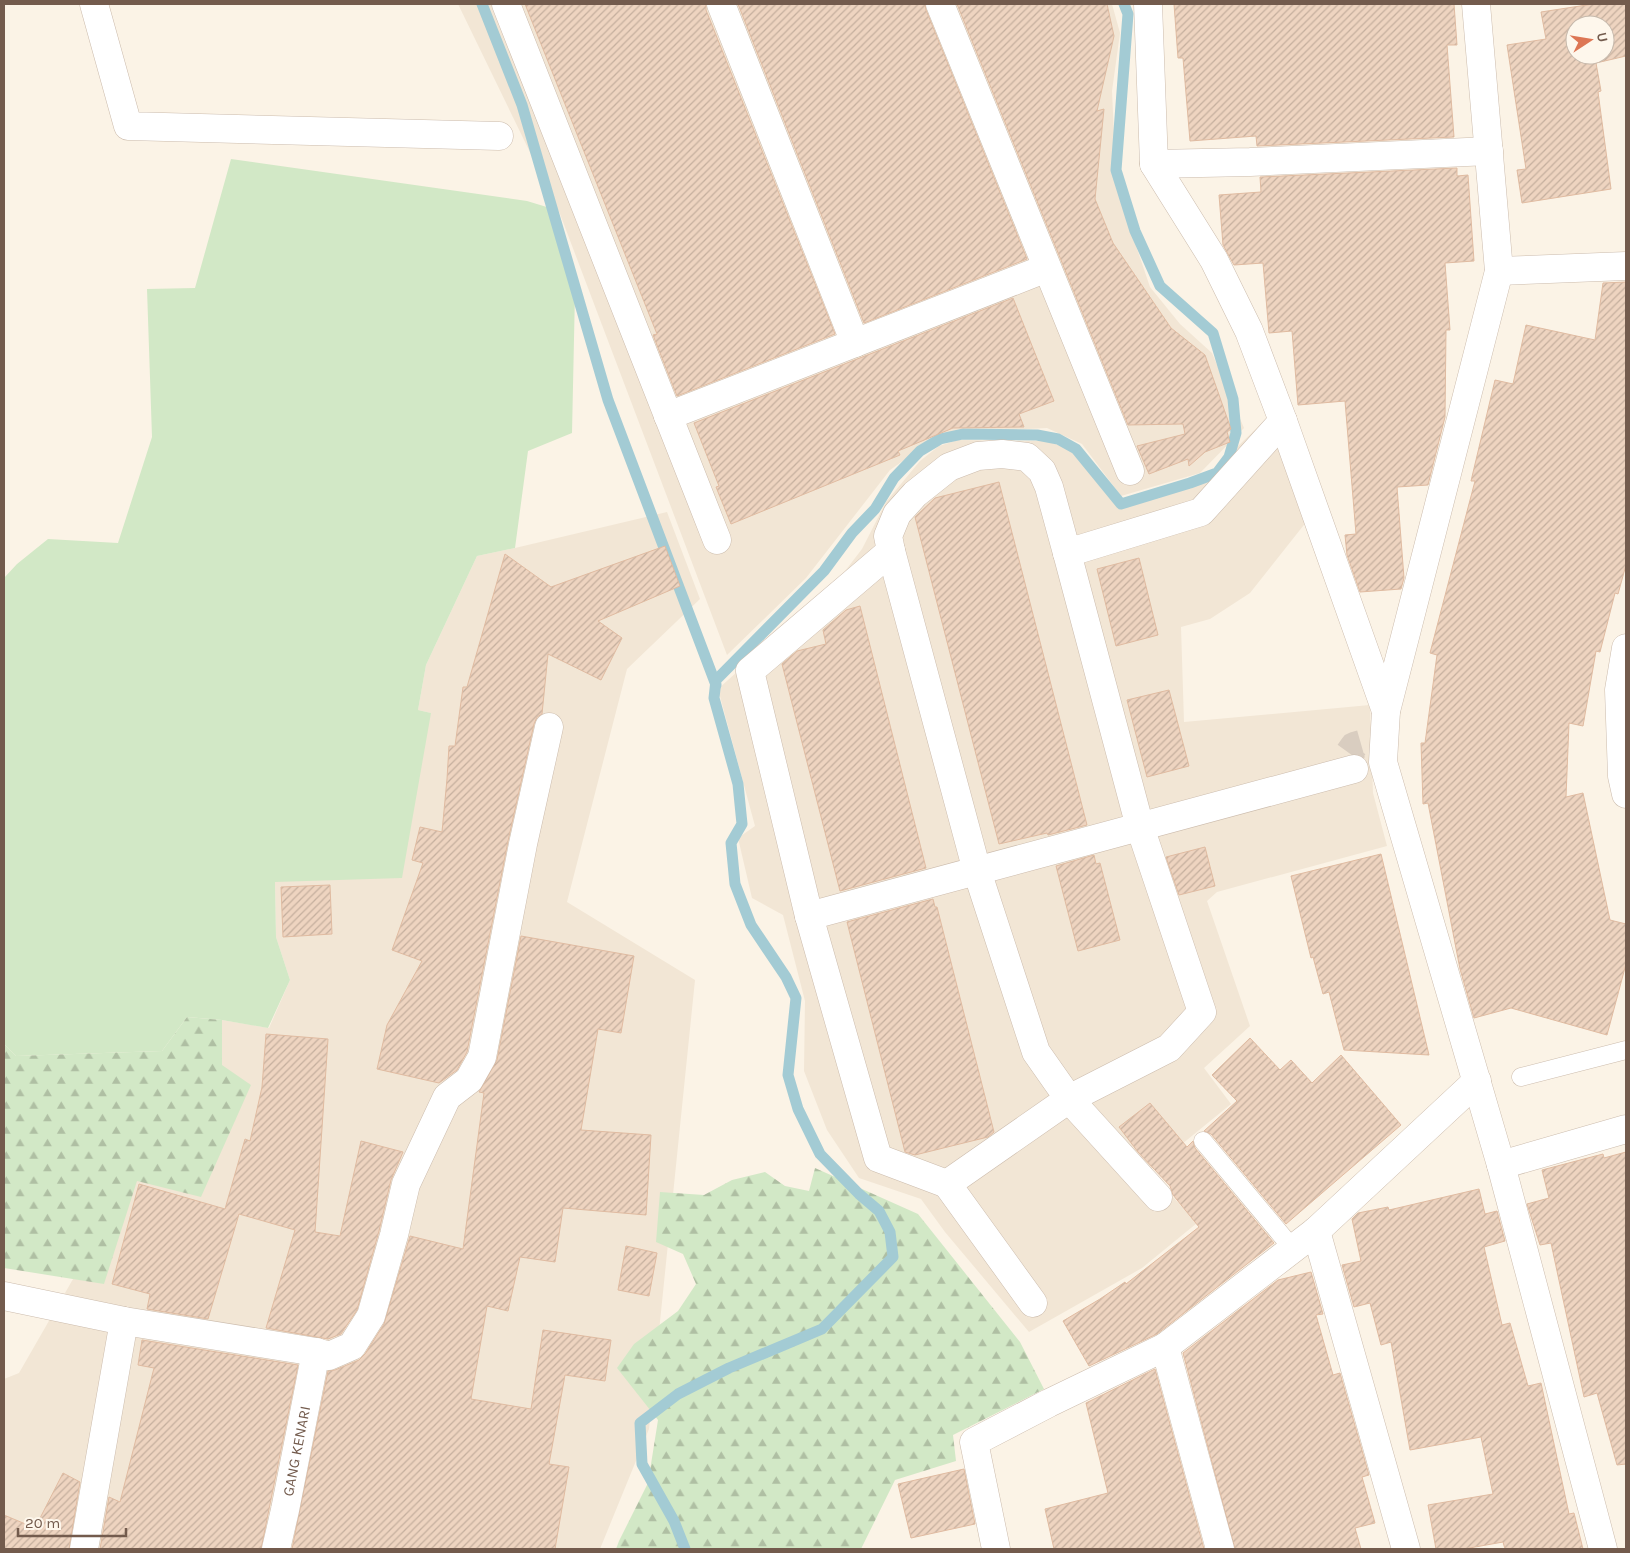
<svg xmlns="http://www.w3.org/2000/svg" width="1630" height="1553" viewBox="0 0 1630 1553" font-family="Karla,sans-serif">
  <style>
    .residential { fill: #f2e6d5 }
    .grass { fill: #d2e8c6 }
    .forest { fill: url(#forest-firs) }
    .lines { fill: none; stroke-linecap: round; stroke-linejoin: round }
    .stream { stroke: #a3cbd4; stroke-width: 11 }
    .building { fill: url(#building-hatch); stroke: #e0bba1; fill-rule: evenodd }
    .minor-tunnel { stroke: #d9cdc0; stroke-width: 28; stroke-dasharray: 28 14; stroke-linecap: butt }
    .service-casing { stroke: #ccbcad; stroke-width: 19 }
    .minor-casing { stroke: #ccbcad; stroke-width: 29 }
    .service { stroke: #fff; stroke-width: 18 }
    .minor { stroke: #fff; stroke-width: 28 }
    .labels { text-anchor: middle; stroke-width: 5; stroke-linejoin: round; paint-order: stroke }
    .street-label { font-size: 15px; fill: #735b4d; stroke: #fef7ec }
  </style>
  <defs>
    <pattern id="forest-firs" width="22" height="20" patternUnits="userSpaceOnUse" patternTransform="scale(1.25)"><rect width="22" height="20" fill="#d2e8c6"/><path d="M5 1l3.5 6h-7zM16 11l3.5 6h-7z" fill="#afbfa3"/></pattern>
    <pattern id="building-hatch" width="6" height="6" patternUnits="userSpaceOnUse" patternTransform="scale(1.25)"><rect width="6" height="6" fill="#eed4c0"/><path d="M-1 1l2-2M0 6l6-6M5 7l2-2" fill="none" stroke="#c5af9e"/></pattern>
  </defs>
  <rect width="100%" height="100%" fill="#fbf3e6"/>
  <g class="residential">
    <polygon points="458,4 1112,4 1120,33 1112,91 1115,156 1133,237 1150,287 1180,324 1212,353 1244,428 1200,473 1121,496 1082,444 1047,428 970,432 931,441 890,470 806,578 727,655 560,214"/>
    <polygon points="1266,419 1307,521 1250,593 1210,619 1181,627 1184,722 1370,705 1373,793 1387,846 1217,892 1207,901 1250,1026 1204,1068 1231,1104 1149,1171 1197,1223 1142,1268 1029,1332 945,1232 921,1199 859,1178 827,1130 804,1071 805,1001 783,915 752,898 738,838 755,826 718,689 835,584 862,549 886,502 920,461 939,446 958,440 1048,441 1070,450 1121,509 1203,480"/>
    <polygon points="667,512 700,599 627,669 567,902 695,980 649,1429 600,1549 4,1549 4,1379 19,1373 222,1020 269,1028 290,980 276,937 275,882 431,713 418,710 426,665 477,556 515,548"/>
  </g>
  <polygon class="grass" points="231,159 527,201 550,208 575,292 572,433 528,451 515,548 477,556 426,665 418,710 431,713 402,878 275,882 276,937 290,980 268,1028 222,1020 187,1017 162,1051 16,1056 4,1044 4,578 17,564 48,539 118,543 152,437 147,289 195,288"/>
  <g class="forest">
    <polygon points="187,1017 222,1020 222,1065 251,1085 201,1197 137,1181 104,1284 4,1268 4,1044 16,1056 162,1051"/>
    <polygon points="815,1168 918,1214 1020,1342 1044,1389 953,1435 956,1461 895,1480 861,1549 616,1549 619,1541 648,1483 658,1420 617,1368 634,1344 678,1311 696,1284 683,1254 656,1242 660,1192 704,1195 732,1180 765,1172 785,1186 809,1191"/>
  </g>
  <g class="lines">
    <g class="stream">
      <polyline points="482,4 522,105 608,400 716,685"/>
      <polyline points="685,1549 674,1521 642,1464 640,1423 678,1394 729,1368 822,1329 893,1257 890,1232 879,1211 859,1194 820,1154 798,1109 788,1075 796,998 786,977 751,925 735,884 731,843 742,824 738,784 714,698 716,680 824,571 852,533 875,509 894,478 920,451 940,439 963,434 1037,435 1058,439 1076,449 1121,504 1190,483 1217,473 1229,457 1236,433 1233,399 1213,333 1160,286 1135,231 1116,170 1128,14 1124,4"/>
    </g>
  </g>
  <g class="building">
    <polygon points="525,4 706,4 706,10 835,334 677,396 653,335 657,334"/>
    <polygon points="738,4 925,4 926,10 1027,259 864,323"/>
    <polygon points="957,4 1107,4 1114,36 1097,111 1104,109 1095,199 1113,243 1171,328 1205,355 1231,429 1227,432 1230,442 1205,452 1189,466 1188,459 1149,474 1137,446 1185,434 1183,424 1128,425"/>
    <polygon points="1174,4 1454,4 1457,45 1447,45 1454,137 1257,146 1256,136 1190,141 1183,58 1178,58"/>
    <path d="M1593,4H1626V56L1596,63L1601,91L1598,92L1611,189L1522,203L1517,170L1526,169L1507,45L1546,39L1541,12ZM1575,25H1605V55H1575Z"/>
    <polygon points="1457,168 1457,176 1468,175 1474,261 1445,263 1450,330 1446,330 1445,417 1428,485 1397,487 1404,578 1401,589 1360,592 1347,555 1345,535 1356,534 1345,401 1298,405 1292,331 1269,333 1263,263 1234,265 1223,245 1219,195 1261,192 1260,177"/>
    <polygon points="1626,282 1626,565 1618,594 1615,593 1600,652 1596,651 1583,726 1569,723 1566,797 1583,793 1610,920 1626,924 1626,964 1607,1035 1511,1008 1474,1018 1460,969 1428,803 1423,804 1421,743 1425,743 1437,655 1430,653 1475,481 1471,481 1495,380 1513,384 1526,325 1595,340 1603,283"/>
    <polygon points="1013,298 1054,401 1019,414 1024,427 953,428 898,451 900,455 731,524 716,487 719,486 694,423"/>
    <polygon points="999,482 1087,825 1048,835 1047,833 999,844 915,517 935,498"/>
    <polygon points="665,546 680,586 598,621 622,638 601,680 548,654 542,714 537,717 534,724 508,841 467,1052 457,1070 439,1083 377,1069 387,1025 422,961 392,950 423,863 412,860 420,827 442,832 447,779 449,746 455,746 463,687 467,687 505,554 551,587"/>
    <polygon points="1139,558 1158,635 1116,646 1097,569"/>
    <polygon points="860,606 926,868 840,891 782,664 797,651 826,644 823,630 846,610"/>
    <polygon points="1169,690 1189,766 1147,777 1127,700"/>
    <polygon points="1205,847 1215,886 1179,895 1166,857"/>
    <polygon points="1381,854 1429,1055 1344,1050 1329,992 1323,994 1313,957 1311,958 1291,876"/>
    <polygon points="1094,855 1096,864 1100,863 1120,940 1078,951 1056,866"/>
    <polygon points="330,885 332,934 283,937 281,887"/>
    <polygon points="933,899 935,907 937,907 994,1132 988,1137 915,1155 905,1152 847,922"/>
    <polygon points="521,936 634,956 621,1033 598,1029 581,1130 651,1135 646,1215 563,1208 555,1262 520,1257 508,1311 487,1306 471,1399 531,1409 543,1330 611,1340 605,1381 565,1375 549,1464 569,1467 555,1549 292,1549 328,1371 335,1370 359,1360 365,1354 384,1324 410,1236 463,1249 484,1093 479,1092 497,1060"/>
    <polygon points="266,1034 328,1039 315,1232 340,1236 361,1141 403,1152 391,1180 379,1231 357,1310 341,1334 328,1339 266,1328 295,1230 239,1214 208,1319 147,1309 150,1294 112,1284 139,1184 225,1209 245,1139 250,1141 262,1087"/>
    <polygon points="1250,1038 1280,1070 1291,1060 1312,1083 1341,1055 1401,1125 1286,1224 1211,1134 1204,1131 1237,1101 1212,1075"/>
    <polygon points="1150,1103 1187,1147 1193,1141 1195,1148 1274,1243 1157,1334 1089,1366 1063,1321 1100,1299 1125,1282 1126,1284 1199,1227 1173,1195 1170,1186 1138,1152 1119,1127"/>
    <polygon points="1626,1152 1626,1464 1617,1465 1597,1393 1584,1397 1551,1243 1540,1245 1527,1204 1549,1198 1542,1170 1603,1154 1604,1158"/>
    <polygon points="1479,1189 1485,1214 1497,1211 1505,1241 1484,1247 1502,1325 1510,1323 1528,1386 1541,1383 1569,1514 1574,1513 1583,1549 1505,1549 1503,1542 1464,1549 1436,1549 1428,1505 1493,1494 1481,1437 1410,1450 1391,1342 1381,1345 1370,1303 1354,1307 1342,1265 1361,1261 1352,1219 1358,1213 1388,1207 1389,1210"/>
    <polygon points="626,1246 657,1253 649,1296 618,1290"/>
    <polygon points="1311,1272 1323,1314 1316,1315 1333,1375 1340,1373 1369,1475 1362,1477 1375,1523 1355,1528 1361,1549 1235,1549 1183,1353 1278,1280"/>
    <polygon points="142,1340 298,1365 261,1549 100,1549 109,1497 120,1502 154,1368 138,1365"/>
    <polygon points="1155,1369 1204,1549 1054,1549 1045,1509 1108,1493 1086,1403"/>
    <polygon points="964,1469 975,1524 911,1538 898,1484"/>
    <polygon points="63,1473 80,1482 69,1549 4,1549 4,1515 35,1528"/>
  </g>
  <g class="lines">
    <polyline class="minor-tunnel" points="1349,753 1354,746 1361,744"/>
    <defs>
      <g id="service">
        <polyline points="1521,1077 1626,1050"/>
        <polyline points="1203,1141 1293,1249"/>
      </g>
      <g id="minor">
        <polyline points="94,4 128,126 499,136"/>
        <polyline points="506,4 717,540"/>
        <polyline points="721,4 855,343"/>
        <polyline points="940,4 1130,471"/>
        <polyline points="1148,4 1154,164 1214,260 1249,331 1283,421 1386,711"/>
        <polyline points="1476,4 1499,271 1386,711 1383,762 1501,1165 1603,1549"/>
        <polyline points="1154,164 1250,162 1489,151"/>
        <polyline points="1499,271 1626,266"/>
        <polyline points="668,416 1047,268"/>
        <polyline points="891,551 977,871 1036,1052 1069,1099 947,1184 1033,1303"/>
        <polyline points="1067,553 1140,827 1202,1012 1169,1048 1069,1099 1158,1197"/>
        <polyline points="1626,648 1619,690 1622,776 1626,794"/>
        <polyline points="809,916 1354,769"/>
        <polyline points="1501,1165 1626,1129"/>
        <polyline points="947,1184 878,1158 809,916 750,671 891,551 888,536 897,514 915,494 949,467 978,456 1002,454 1027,457 1042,471 1049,487 1067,553 1201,512 1283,421"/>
        <polyline points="1316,1231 1406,1549"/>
        <polyline points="4,1296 124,1321 316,1352 329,1356 352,1346 371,1316 394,1235 406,1184 447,1097 469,1080 482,1057 523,844 549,727"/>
        <polyline points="1165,1347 1220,1549"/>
        <polyline points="84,1549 124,1321"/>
        <path id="s1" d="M276,1549L285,1510L316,1352"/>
        <polyline points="996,1549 974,1442 1049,1403 1165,1347 1316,1231 1477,1081"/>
      </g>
    </defs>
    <use href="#service" class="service-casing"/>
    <use href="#minor" class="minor-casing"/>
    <use href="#service" class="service"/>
    <use href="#minor" class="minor"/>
  </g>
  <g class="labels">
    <g class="street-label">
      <text dy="5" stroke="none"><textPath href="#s1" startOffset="100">GANG KENARI</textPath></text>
    </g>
  </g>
  <rect width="1630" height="1553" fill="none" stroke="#735b4d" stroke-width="10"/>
  <g transform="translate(1590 40) rotate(78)"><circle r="24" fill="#fef7ec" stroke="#c6b9ac"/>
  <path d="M0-4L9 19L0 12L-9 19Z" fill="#dd7654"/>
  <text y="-8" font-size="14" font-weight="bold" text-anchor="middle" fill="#735b4d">U</text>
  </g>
  <path d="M18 1528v8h108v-8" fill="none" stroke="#735b4d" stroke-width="2.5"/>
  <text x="25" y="1528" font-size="15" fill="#735b4d" stroke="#fef7ec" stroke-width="4" paint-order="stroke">20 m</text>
</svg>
